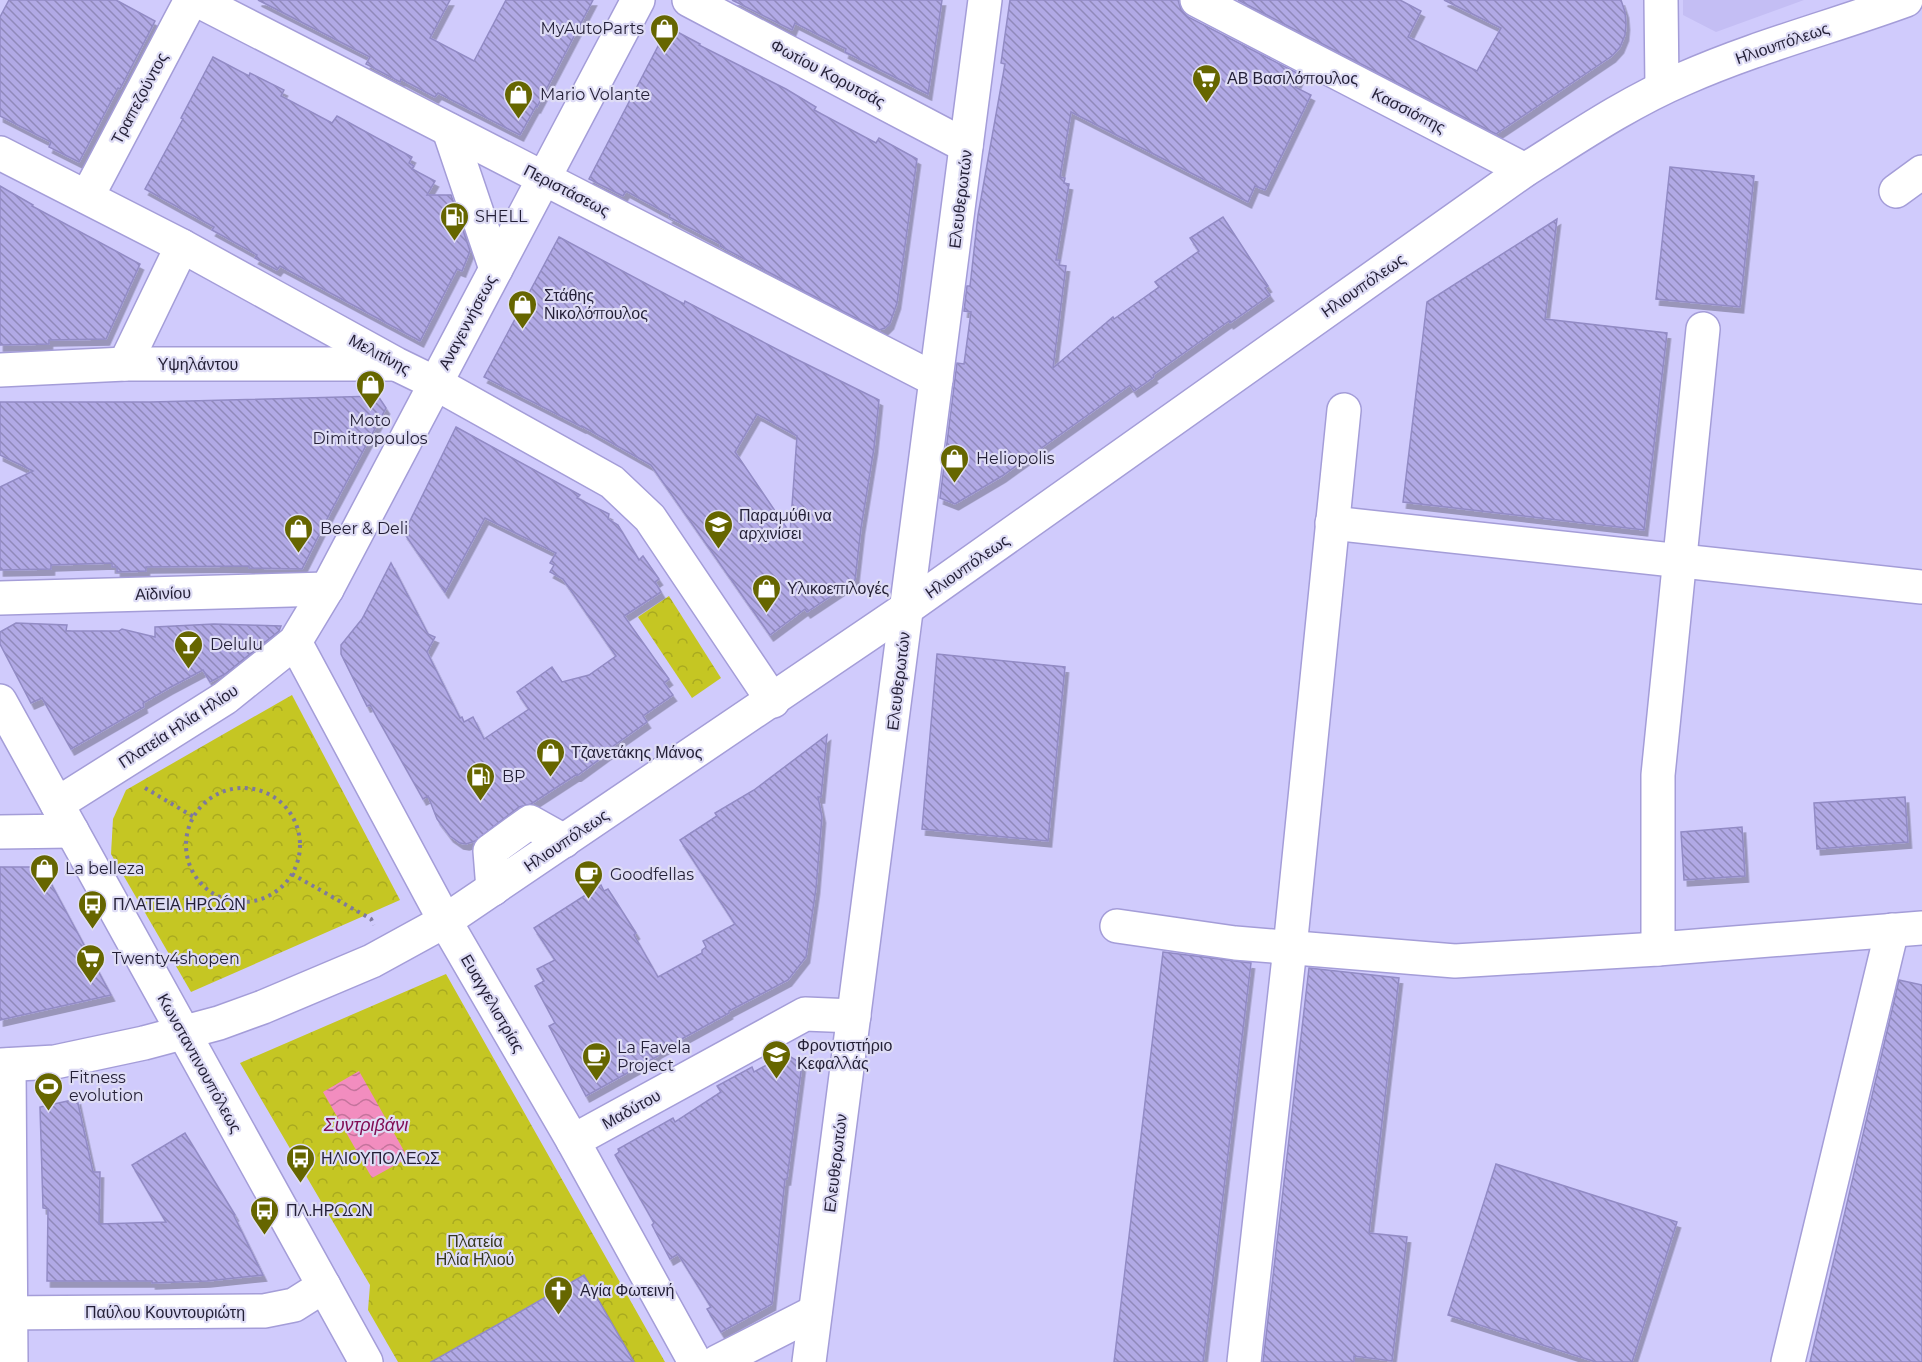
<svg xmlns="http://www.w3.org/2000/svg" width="1922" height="1362" viewBox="0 0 1922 1362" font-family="Montserrat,sans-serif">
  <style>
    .built { fill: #c4bef4 }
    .forest { fill: url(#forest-crowns) }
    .water { fill: url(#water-waves) }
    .building { fill: url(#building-back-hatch); stroke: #928bc5; stroke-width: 1.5; fill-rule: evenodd; filter: url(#shadow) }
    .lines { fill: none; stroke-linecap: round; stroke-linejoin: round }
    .minor-casing { stroke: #a49dd8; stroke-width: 36 }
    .major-casing { stroke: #a49dd8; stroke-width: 36 }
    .path { stroke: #7e799e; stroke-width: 4; stroke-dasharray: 3 4.5; stroke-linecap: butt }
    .minor { stroke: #fff; stroke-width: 33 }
    .major { stroke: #fff; stroke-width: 33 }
    .labels { text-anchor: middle; stroke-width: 4.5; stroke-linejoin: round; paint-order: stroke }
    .poi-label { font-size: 16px; fill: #231f36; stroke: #dedcf5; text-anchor: start }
    .street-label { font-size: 16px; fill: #231f36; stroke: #dedcf5 }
    .park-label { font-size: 16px; fill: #36371e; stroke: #dedcf5 }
    .water-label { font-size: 18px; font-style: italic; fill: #820e55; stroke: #dedcf5 }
  </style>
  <defs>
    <pattern id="forest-crowns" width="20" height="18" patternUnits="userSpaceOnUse" patternTransform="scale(1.5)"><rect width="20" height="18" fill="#c5c623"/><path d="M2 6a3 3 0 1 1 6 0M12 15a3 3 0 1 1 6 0" fill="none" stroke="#a9aa20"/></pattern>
    <pattern id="water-waves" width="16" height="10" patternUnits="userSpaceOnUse" patternTransform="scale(1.5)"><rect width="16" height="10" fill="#f28dbf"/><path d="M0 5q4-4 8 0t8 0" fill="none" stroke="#c4739c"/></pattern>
    <pattern id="building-back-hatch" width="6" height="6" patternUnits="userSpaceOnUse" patternTransform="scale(1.5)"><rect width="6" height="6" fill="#b1a9e5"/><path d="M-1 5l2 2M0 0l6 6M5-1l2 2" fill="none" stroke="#9089ba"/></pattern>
    <filter id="shadow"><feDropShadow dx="3.5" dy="6" stdDeviation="0" flood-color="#0004"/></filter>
  </defs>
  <rect width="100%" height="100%" fill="#d0cbfc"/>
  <polygon class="built" points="1683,0 1804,0 1716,32 1683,15"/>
  <g class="forest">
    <polygon points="669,596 721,678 692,698 638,617"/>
    <polygon points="292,695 400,900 191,992 111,854 113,819 126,790"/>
    <polygon points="446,974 665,1362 398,1362 368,1310 370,1285 240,1063"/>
  </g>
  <polygon class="water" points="359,1071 408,1158 372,1178 323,1092"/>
  <g class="building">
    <polygon points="9,0 116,0 155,21 120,89 118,88 79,162 49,147 51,142 0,116 0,17"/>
    <polygon points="258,0 450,0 430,38 474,61 506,0 593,0 537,107 536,106 520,135 438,93 435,97 401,79 400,82 366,64 370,57"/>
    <polygon points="732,0 942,0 928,94 845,52 846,49 795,23 792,30"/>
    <polygon points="1010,0 1178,0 1181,10 1188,17 1301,75 1295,87 1311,95 1265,190 1255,186 1248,202 1071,112 1060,177 1065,178 1064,183 1069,184 1056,260 1060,260 1059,265 1066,266 1053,368 1113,317 1114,319 1159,287 1155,282 1199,251 1190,238 1223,217 1268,286 1265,288 1270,295 1230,323 1229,321 1153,375 1154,377 1134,391 1130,385 1002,476 955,504 940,498 957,363 964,364 971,312 964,311 967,286 970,286 978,215 1005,64 1001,63"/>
    <polygon points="1238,0 1400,0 1421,11 1408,37 1477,71 1501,28 1444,0 1621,0 1625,12 1626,24 1625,35 1620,47 1612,56 1496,134"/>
    <polygon points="668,27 700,44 699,45 786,89 816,107 814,110 876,143 879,138 917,159 897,303 890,323 885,328 879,330 802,290 720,246 721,244 669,217 670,215 626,191 623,196 589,179"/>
    <polygon points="213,57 249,76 250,73 284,90 281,96 332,123 337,116 412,157 409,163 414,166 412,169 435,181 427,195 451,195 470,251 462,271 457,269 420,341 280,266 277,270 255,258 257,255 212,230 214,227 145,189 183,119 181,118"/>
    <polygon points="1670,167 1754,176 1740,307 1656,299"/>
    <polygon points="0,186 33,205 32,206 140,264 106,339 49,340 49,344 0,345"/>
    <polygon points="1557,219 1545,319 1667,333 1644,530 1403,502 1427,302"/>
    <path d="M559,237L684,304L685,301L788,355L879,400L874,448L861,528L855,580L807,612L805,609L770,635L651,465L582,426V427L484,377ZM757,414L797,436L790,533L735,452Z"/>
    <polygon points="378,396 386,408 331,511 302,569 249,568 249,566 146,567 146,571 117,572 117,567 112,567 112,563 51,565 51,569 0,570 0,487 33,471 0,455 0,402 151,402"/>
    <polygon points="456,427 580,495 577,498 609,514 608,519 618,525 639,560 643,556 659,579 655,582 661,592 624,616 669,679 664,683 673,695 643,716 647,722 609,749 611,751 578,775 577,774 531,804 519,807 475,841 466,844 460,843 450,836 437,819 428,796 423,799 370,705 367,706 341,654 341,645 362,619 391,563 428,634 435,637 427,652 460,718 462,717 464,722 473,717 484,739 529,709 517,692 552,667 562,682 589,675 616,656 563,579 550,572 554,565 550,563 556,553 485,518 445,592 404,533"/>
    <polygon points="16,623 67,625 66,631 119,631 122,629 155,637 155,627 214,624 281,626 279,631 225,674 210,682 203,670 169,688 143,703 144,707 71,749 42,698 31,703 0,644 0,632"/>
    <polygon points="937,654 1065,667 1048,841 922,829"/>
    <polygon points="827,735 821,797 818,797 822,817 816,888 806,957 788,980 729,1011 729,1013 656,1053 658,1056 586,1096 549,1026 555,1023 535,986 544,981 537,969 555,960 534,928 601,885 604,891 608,889 636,933 634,935 658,977 702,953 702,950 706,947 703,941 735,924 680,840 717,816 715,813 754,790"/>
    <polygon points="1905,797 1908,842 1817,849 1814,803"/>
    <polygon points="1742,827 1745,876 1684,880 1681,832"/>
    <polygon points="0,867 42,867 111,995 0,1020"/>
    <polygon points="1163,952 1251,963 1203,1362 1114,1362"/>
    <polygon points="1309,968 1399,978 1369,1233 1407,1237 1392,1361 1354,1356 1354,1362 1263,1362"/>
    <polygon points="1899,980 1922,985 1922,1362 1810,1362"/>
    <polygon points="786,1054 802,1064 787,1179 785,1179 772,1304 721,1332 707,1309 711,1307 678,1254 670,1259 652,1225 654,1223 615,1155 619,1152 618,1149 673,1118 675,1122 721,1092 717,1086 752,1067 754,1072"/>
    <polygon points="77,1099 93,1172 100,1172 99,1224 166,1222 132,1165 185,1133 235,1215 234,1216 263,1275 207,1281 152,1283 152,1281 47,1281 48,1209 43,1208 40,1107"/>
    <polygon points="1496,1164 1677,1222 1632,1362 1596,1362 1448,1315"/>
    <polygon points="584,1275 634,1362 431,1362 497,1325"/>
  </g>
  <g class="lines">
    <defs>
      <g id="minor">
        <polyline points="197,0 936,380"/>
        <polyline points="689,0 966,146"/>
        <polyline points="1197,0 1525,170"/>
        <polyline points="449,130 496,269"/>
        <polyline points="0,153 182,246 396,364 435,383 612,482 650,518 773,701"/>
        <polyline points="1896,191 1922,172"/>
        <polyline points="87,197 191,0"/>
        <polyline points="125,364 182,246"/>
        <polyline points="0,370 125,364 394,364"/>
        <polyline points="1332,523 1922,587"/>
        <polyline points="0,598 327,589"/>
        <polyline points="295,642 445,921 573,1141 695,1362"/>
        <polyline points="0,701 57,804"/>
        <polyline points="0,832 72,831"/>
        <polyline points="493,889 490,851 530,822 564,841"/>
        <polyline points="1117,926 1235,943 1455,961 1658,949 1922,928"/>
        <polyline points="1658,949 1658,775 1703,329"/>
        <polyline points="9,1065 11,1362"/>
        <polyline points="573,1141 805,1014 854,1016"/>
        <polyline points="0,1313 264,1311 294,1305 324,1286"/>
        <polyline points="717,1362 815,1312"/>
        <polyline points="809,1362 985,0"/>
        <polyline points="1244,1362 1290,948 1344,410"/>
        <polyline points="1788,1362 1892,930"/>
      </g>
      <g id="major">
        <polyline points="1661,0 1662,88"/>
        <path d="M0,1065L55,1062L144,1043L219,1023L263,1007L372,961L445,921L907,608L1525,170C1576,138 1627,103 1683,79C1755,47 1832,27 1906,0"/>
        <polyline points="366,1362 57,804 225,698 295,642 327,589 638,0"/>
      </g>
    </defs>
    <use href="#minor" class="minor-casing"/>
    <use href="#major" class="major-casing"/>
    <g class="path">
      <circle cx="243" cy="845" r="57"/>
      <polyline points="145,788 194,817"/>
      <polyline points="292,874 371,919 374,925"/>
    </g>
    <use href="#minor" class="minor"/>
    <use href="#major" class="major"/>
  </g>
  <defs>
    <symbol id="shop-pin" viewBox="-11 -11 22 30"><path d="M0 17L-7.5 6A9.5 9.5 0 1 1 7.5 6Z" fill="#660" stroke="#dedcf5"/><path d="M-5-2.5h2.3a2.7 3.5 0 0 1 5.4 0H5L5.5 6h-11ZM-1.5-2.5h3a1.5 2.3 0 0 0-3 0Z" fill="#fff"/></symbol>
    <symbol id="supermarket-pin" viewBox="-11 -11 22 30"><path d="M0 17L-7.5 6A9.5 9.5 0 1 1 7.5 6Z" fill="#660" stroke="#dedcf5"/><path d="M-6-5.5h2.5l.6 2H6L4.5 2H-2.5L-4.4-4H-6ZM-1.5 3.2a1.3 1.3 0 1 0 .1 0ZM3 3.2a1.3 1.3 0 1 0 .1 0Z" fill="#fff"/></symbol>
    <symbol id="fuel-pin" viewBox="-11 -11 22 30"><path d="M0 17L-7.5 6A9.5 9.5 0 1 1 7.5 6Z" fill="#660" stroke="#dedcf5"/><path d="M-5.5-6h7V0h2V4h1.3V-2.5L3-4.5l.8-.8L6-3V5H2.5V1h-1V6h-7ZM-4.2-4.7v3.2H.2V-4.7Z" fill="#fff"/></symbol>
    <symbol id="school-pin" viewBox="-11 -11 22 30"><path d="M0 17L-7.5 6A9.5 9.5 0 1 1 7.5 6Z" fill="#660" stroke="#dedcf5"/><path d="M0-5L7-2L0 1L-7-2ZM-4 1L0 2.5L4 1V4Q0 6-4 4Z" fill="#fff"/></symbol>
    <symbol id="bar-pin" viewBox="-11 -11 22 30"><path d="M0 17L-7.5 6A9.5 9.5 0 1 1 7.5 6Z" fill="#660" stroke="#dedcf5"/><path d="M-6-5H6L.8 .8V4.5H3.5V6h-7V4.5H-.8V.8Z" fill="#fff"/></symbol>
    <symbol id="cafe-pin" viewBox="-11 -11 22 30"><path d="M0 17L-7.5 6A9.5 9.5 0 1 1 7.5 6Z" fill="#660" stroke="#dedcf5"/><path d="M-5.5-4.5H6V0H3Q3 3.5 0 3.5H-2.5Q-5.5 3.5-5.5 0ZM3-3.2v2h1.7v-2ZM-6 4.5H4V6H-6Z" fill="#fff"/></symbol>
    <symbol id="bus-pin" viewBox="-11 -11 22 30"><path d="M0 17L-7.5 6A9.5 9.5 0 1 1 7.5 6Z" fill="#660" stroke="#dedcf5"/><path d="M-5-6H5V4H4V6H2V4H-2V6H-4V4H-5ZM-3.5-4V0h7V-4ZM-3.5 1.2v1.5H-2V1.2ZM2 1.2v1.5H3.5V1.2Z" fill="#fff"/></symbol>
    <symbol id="stadium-pin" viewBox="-11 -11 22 30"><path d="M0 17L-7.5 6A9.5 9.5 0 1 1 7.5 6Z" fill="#660" stroke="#dedcf5"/><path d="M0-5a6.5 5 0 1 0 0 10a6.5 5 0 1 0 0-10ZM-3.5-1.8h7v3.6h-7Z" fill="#fff"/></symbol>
    <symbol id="church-pin" viewBox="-11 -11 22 30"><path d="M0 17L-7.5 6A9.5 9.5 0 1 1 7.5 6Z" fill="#660" stroke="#dedcf5"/><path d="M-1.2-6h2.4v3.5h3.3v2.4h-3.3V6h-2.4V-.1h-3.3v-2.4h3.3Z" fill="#fff"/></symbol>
  </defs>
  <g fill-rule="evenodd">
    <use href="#shop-pin" x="648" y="12" width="33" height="45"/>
    <use href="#supermarket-pin" x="1190" y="62" width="33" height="45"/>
    <use href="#shop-pin" x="502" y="78" width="33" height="45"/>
    <use href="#fuel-pin" x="438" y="200" width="33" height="45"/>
    <use href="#shop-pin" x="506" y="288" width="33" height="45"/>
    <use href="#shop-pin" x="354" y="368" width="33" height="45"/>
    <use href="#shop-pin" x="938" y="442" width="33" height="45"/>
    <use href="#school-pin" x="702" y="508" width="33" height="45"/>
    <use href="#shop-pin" x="282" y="512" width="33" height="45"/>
    <use href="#shop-pin" x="750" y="572" width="33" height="45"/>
    <use href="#bar-pin" x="172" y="628" width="33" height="45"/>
    <use href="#shop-pin" x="534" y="736" width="33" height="45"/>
    <use href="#fuel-pin" x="464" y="760" width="33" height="45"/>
    <use href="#shop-pin" x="28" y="852" width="33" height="45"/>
    <use href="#cafe-pin" x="572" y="858" width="33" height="45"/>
    <use href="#bus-pin" x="76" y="888" width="33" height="45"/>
    <use href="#supermarket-pin" x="74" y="942" width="33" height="45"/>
    <use href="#school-pin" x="760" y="1038" width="33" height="45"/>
    <use href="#cafe-pin" x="580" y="1040" width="33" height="45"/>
    <use href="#stadium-pin" x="32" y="1070" width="33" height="45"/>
    <use href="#bus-pin" x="284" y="1142" width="33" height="45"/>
    <use href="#bus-pin" x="248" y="1194" width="33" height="45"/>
    <use href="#church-pin" x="542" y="1274" width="33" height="45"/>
  </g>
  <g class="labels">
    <g class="poi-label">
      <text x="644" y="34" text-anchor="end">MyAutoParts</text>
      <text x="1227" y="84">ΑΒ Βασιλόπουλος</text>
      <text x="540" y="100">Mario Volante</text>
      <text x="475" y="222">SHELL</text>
      <text x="544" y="301">Στάθης<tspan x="544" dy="18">Νικολόπουλος</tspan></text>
      <text x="370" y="426" text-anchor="middle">Moto<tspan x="370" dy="18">Dimitropoulos</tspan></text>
      <text x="976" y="464">Heliopolis</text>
      <text x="739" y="521">Παραμύθι να<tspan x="739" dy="18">αρχινίσει</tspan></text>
      <text x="320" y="534">Beer &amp; Deli</text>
      <text x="787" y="594">Υλικοεπιλογές</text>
      <text x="210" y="650">Delulu</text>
      <text x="571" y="758">Τζανετάκης Μάνος</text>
      <text x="502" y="782">BP</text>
      <text x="65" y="874">La belleza</text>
      <text x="610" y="880">Goodfellas</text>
      <text x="113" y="910">ΠΛΑΤΕΙΑ ΗΡΏΩΝ</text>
      <text x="112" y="964">Twenty4shopen</text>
      <text x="797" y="1051">Φροντιστήριο<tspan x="797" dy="18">Κεφαλλάς</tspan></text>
      <text x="617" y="1053">La Favela<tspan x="617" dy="18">Project</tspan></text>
      <text x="69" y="1083">Fitness<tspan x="69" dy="18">evolution</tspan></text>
      <text x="321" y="1164">ΗΛΙΟΥΠΟΛΕΩΣ</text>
      <text x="286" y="1216">ΠΛ.ΗΡΩΩΝ</text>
      <text x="580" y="1296">Αγία Φωτεινή</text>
    </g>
    <g class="street-label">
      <text transform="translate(1782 43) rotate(-19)" y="6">Ηλιουπόλεως</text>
      <text transform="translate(828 73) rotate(28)" y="6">Φωτίου Κορυτσάς</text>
      <text transform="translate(139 98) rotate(-62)" y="6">Τραπεζούντος</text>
      <text transform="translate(1409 110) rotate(27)" y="6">Κασσιόπης</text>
      <text transform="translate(567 190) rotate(27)" y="6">Περιστάσεως</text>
      <text transform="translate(960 199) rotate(-83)" y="6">Ελευθερωτών</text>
      <text transform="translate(1363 285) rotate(-35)" y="6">Ηλιουπόλεως</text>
      <text transform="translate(467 322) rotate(-62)" y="6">Αναγεννήσεως</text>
      <text transform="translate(380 354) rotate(28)" y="6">Μελιτίνης</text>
      <text x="198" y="370">Υψηλάντου</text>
      <text transform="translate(967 566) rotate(-35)" y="6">Ηλιουπόλεως</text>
      <text transform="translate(163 593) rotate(-2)" y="6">Αϊδινίου</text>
      <text transform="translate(898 681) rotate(-83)" y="6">Ελευθερωτών</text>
      <text transform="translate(178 726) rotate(-33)" y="6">Πλατεία Ηλία Ηλίου</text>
      <text transform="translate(566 840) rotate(-34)" y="6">Ηλιουπόλεως</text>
      <text transform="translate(493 1003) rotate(60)" y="6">Ευαγγελιστρίας</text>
      <text transform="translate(200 1063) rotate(61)" y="6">Κωνσταντινουπόλεως</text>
      <text transform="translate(631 1109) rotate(-29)" y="6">Μαδύτου</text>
      <text transform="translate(835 1163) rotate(-83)" y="6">Ελευθερωτών</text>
      <text x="165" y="1318">Παύλου Κουντουριώτη</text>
    </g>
    <g class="park-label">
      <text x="475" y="1247">Πλατεία<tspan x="475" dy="18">Ηλία Ηλιού</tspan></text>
    </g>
    <g class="water-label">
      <text x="366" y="1131">Συντριβάνι</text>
    </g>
  </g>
</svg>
